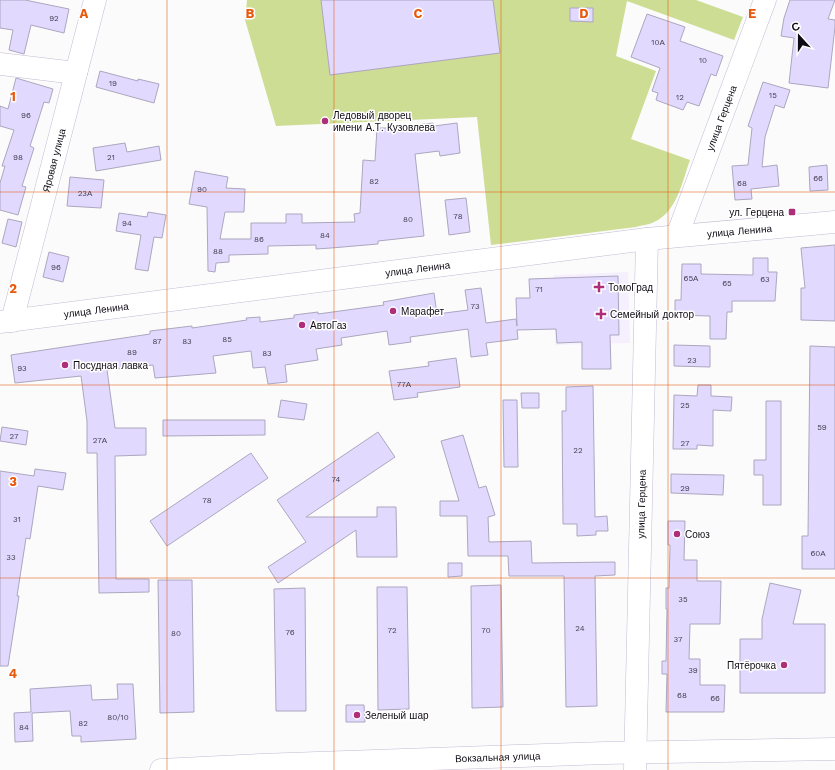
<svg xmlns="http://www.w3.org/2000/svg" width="835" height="770" viewBox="0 0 835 770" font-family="'Work Sans',sans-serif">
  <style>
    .built { fill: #f6f0fe }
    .green { fill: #cddd93 }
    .building { fill: #e2d9ff; stroke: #aca6bf }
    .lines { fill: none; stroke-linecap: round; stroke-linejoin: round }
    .minor-casing { stroke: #c4bbd4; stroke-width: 23 }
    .major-casing { stroke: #c4bbd4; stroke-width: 23 }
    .minor { stroke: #fff; stroke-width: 22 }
    .major { stroke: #fff; stroke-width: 22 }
    .grid { fill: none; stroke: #e8590c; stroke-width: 1; stroke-opacity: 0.55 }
    .poi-dot { fill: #ae2e7a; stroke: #fff; stroke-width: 1.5 }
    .labels { text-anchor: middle; stroke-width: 3; stroke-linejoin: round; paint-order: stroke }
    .number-label { font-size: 8px; fill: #443e4f }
    .poi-label { font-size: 10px; fill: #0f0b14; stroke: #fff; text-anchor: start }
    .street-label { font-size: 10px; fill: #0f0b14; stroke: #fff }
    .grid-label { font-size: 13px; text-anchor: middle; font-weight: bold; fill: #e8590c; stroke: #fff; stroke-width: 3; stroke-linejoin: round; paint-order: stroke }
  </style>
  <rect width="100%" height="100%" fill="#fbfbfb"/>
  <polygon class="built" points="628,272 630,343 555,345 554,275"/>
  <path class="green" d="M247,0H696L743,17L734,40L627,1L616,56L656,71L631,139L690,160C682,182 677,212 654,222C649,225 642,225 636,227L491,245L477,117L276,126L245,20Z"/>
  <g class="building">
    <polygon points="0,0 25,0 69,9 64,33 31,25 24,54 9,50 13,30 0,28"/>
    <polygon points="321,0 493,0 500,53 330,75"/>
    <polygon points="790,0 835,0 828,19 835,20 835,27 828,88 789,83 794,38 781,36 784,18"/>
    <polygon points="570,8 593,8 593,22 570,21"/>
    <polygon points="647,14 685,27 680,41 723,56 716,76 711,74 699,106 687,102 683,110 656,100 658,93 652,91 660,68 631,57"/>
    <polygon points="100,71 138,81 138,79 159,84 154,103 96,87"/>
    <polygon points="16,78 53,89 49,103 44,102 30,146 34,148 22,186 26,187 18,215 0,210 0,183 5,166 2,166 14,130 0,126 0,106 8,109"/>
    <polygon points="763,82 790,90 784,108 775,105 765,137 762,167 777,165 779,186 751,189 752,199 735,200 732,166 748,165 752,128 748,126"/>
    <polygon points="433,123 434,126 457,123 460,153 440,156 439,151 415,154 424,236 378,241 378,244 331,248 316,249 316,245 268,246 268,254 229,255 229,262 216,263 215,272 208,271 207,207 189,204 195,171 228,177 226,188 245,189 244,212 225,212 220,239 251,239 251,223 286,223 286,214 302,214 302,223 355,222 354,214 360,213 363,160 375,161 377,128 391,128"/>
    <polygon points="125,143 127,152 159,146 161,160 96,171 93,148"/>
    <polygon points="827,165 828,190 810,191 809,167"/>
    <polygon points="70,177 104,180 101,208 67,206"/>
    <polygon points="466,198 470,232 449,235 445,200"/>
    <polygon points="148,212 166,215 162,238 154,237 148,271 135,269 141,235 116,231 119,213 147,217"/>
    <polygon points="8,219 22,222 16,247 2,243"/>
    <polygon points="835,245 835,321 801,320 801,288 805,288 801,248"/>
    <polygon points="49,252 69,257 63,282 43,277"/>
    <polygon points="753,258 768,258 768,272 777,272 775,301 732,301 732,312 727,312 726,339 710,339 710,316 675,315 675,300 681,300 682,264 701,264 701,274 753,275"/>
    <polygon points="618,276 619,335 610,335 611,369 582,369 582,342 557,343 556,329 517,330 518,339 486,343 488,355 471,357 468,329 410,337 411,342 389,345 387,331 341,338 342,345 316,349 318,360 285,365 287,382 268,384 265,367 253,368 251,351 213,356 216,373 155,378 153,365 107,370 115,428 146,428 146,455 115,456 116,579 149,579 149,592 99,593 97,453 87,453 87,421 81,376 15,383 11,355 150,334 150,331 192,326 192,328 247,320 246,318 260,317 260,322 294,318 294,315 318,312 318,314 384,305 383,302 434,293 437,314 468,310 465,290 481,288 486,323 516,319 517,326 516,298 530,298 529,279"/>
    <polygon points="674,345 710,346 710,367 674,366"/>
    <polygon points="810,346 835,347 835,569 802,569 802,536 808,536"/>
    <polygon points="456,358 460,387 417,393 418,397 394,400 389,371 429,366 428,362"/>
    <polygon points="698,385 711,385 711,396 732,397 731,411 713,410 713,446 697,445 697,449 673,449 674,395 697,396"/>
    <polygon points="593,386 595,517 607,516 608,531 596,531 596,535 577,536 577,524 563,524 562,411 566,411 566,387"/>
    <polygon points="521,393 539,393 539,408 522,408"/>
    <polygon points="281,400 307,404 304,420 278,417"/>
    <polygon points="503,400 517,400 518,467 504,467"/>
    <polygon points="766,401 781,401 781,505 763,505 763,475 754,475 754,460 766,460"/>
    <polygon points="163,420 265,420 265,435 163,436"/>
    <polygon points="2,427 28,431 26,445 0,441"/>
    <polygon points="378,432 395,457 306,517 377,517 377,507 396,507 397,557 357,557 356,530 278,583 268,567 306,542 277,500"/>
    <polygon points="463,435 479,488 486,486 495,515 488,517 489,542 531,541 532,563 615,562 615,575 595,576 597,706 566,707 564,576 509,576 508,556 468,556 467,516 440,516 440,501 459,501 441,441"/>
    <polygon points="251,453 268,478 167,546 150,521"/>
    <polygon points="35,469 66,473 63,490 38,486 30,539 26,538 17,596 19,596 8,666 0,666 0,471 34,476"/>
    <polygon points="671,474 724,475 723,495 671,493"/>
    <polygon points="668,521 685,521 684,560 697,560 697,581 721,581 720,624 690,624 689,659 700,659 700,685 725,685 724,712 666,712 667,674 662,674 662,661 666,661 667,609 666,609 666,588 669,588 670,545 668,545"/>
    <polygon points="448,563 462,563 462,576 448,577"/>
    <polygon points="158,580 192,580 194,712 160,713"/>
    <polygon points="770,583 801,590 793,624 825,624 825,693 740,693 740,639 762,639 762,619"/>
    <polygon points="501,585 503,707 472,708 471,586"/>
    <polygon points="377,587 407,587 409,709 378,710"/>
    <polygon points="305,588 306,711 276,711 274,589"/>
    <polygon points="117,684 133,684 136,739 81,742 81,736 72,736 70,711 32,713 33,741 15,742 14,713 31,712 30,689 91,685 92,700 118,699"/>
    <polygon points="346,705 364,705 365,722 346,722"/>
  </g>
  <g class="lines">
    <defs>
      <g id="minor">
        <polyline points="0,64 76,73"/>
        <path id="s1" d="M677,236L765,0"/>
        <path id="s2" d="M12,321L95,0"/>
        <path id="s3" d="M161,770L260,765L605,753L835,749"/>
        <path id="s4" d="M635,770L647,239"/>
      </g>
      <g id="major">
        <path id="s5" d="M0,322L647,239L835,222"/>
      </g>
    </defs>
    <use href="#minor" class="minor-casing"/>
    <use href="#major" class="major-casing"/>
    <use href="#minor" class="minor"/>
    <use href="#major" class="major"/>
  </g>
  <path class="grid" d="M167,0V770M334,0V770M501,0V770M668,0V770M0,192H835M0,385H835M0,578H835"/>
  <g class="poi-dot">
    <circle cx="325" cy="121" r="4"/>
    <rect x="788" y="208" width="8" height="8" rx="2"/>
    <path d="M597 281h4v4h4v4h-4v4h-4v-4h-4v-4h4z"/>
    <circle cx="393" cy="311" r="4"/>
    <path d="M599 308h4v4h4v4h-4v4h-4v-4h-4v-4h4z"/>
    <circle cx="302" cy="325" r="4"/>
    <circle cx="65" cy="365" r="4"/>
    <circle cx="677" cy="534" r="4"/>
    <circle cx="784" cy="665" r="4"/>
    <circle cx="357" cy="715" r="4"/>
  </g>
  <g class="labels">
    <g class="number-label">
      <text x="54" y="21">92</text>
      <text x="658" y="45">10А</text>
      <text x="703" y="63">10</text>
      <text x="113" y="86">19</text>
      <text x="773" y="98">15</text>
      <text x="680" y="100">12</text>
      <text x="26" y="118">96</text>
      <text x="18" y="160">98</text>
      <text x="111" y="160">21</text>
      <text x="818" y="181">66</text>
      <text x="374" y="184">82</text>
      <text x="742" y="186">68</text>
      <text x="202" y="192">90</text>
      <text x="85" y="196">23А</text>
      <text x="458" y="219">78</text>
      <text x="408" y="222">80</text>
      <text x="127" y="226">94</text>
      <text x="325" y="238">84</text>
      <text x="259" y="242">86</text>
      <text x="218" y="254">88</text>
      <text x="56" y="270">96</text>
      <text x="691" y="281">65А</text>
      <text x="765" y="282">63</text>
      <text x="727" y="286">65</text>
      <text x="539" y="292">71</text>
      <text x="475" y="309">73</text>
      <text x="227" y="342">85</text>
      <text x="157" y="344">87</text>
      <text x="187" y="344">83</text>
      <text x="132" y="355">89</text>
      <text x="267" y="356">83</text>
      <text x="692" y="363">23</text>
      <text x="22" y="371">93</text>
      <text x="404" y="387">77А</text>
      <text x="685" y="408">25</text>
      <text x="822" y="430">59</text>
      <text x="14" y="439">27</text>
      <text x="100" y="443">27А</text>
      <text x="685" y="446">27</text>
      <text x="578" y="453">22</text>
      <text x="336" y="482">74</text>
      <text x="685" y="491">29</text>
      <text x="207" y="503">78</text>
      <text x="17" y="522">31</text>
      <text x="818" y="556">60А</text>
      <text x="11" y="560">33</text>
      <text x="683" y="602">35</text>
      <text x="580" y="631">24</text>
      <text x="392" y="633">72</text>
      <text x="486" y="633">70</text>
      <text x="290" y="635">76</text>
      <text x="176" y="636">80</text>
      <text x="678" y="642">37</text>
      <text x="693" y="673">39</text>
      <text x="682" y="698">68</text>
      <text x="715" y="701">66</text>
      <text x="118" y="720">80/10</text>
      <text x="83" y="726">82</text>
      <text x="24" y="730">84</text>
    </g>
    <g class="poi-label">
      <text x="333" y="119">Ледовый дворец<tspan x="333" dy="12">имени А.Т. Кузовлева</tspan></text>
      <text x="784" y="216" text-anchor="end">ул. Герцена</text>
      <text x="608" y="291">ТомоГрад</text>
      <text x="401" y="315">Марафет</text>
      <text x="610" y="318">Семейный доктор</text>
      <text x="310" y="329">АвтоГаз</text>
      <text x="73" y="369">Посудная лавка</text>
      <text x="685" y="538">Союз</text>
      <text x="776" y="669" text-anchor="end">Пятёрочка</text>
      <text x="365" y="719">Зеленый шар</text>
    </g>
    <g class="street-label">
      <text dy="4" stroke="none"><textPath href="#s1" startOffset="126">улица Герцена</textPath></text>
      <text dy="4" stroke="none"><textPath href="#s2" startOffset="166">Яровая улица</textPath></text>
      <text dy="4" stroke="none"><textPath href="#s5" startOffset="745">улица Ленина</textPath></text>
      <text dy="4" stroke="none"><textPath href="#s5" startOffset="421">улица Ленина</textPath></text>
      <text dy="4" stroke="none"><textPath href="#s5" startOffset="97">улица Ленина</textPath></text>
      <text dy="4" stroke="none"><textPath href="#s4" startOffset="266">улица Герцена</textPath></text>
      <text dy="4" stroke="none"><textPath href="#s3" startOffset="337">Вокзальная улица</textPath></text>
    </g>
  </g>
  <g class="grid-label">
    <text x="84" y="18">A</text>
    <text x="250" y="18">B</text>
    <text x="418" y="18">C</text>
    <text x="584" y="18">D</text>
    <text x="752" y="18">E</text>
    <text x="13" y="101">1</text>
    <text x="13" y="293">2</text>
    <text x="13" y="486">3</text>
    <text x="13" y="678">4</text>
  </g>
  <g transform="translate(799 36) rotate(339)" stroke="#ffffff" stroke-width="3" paint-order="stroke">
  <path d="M0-3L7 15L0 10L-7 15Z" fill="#0f0b14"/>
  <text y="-6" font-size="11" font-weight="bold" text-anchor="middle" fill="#0f0b14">С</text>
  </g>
</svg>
